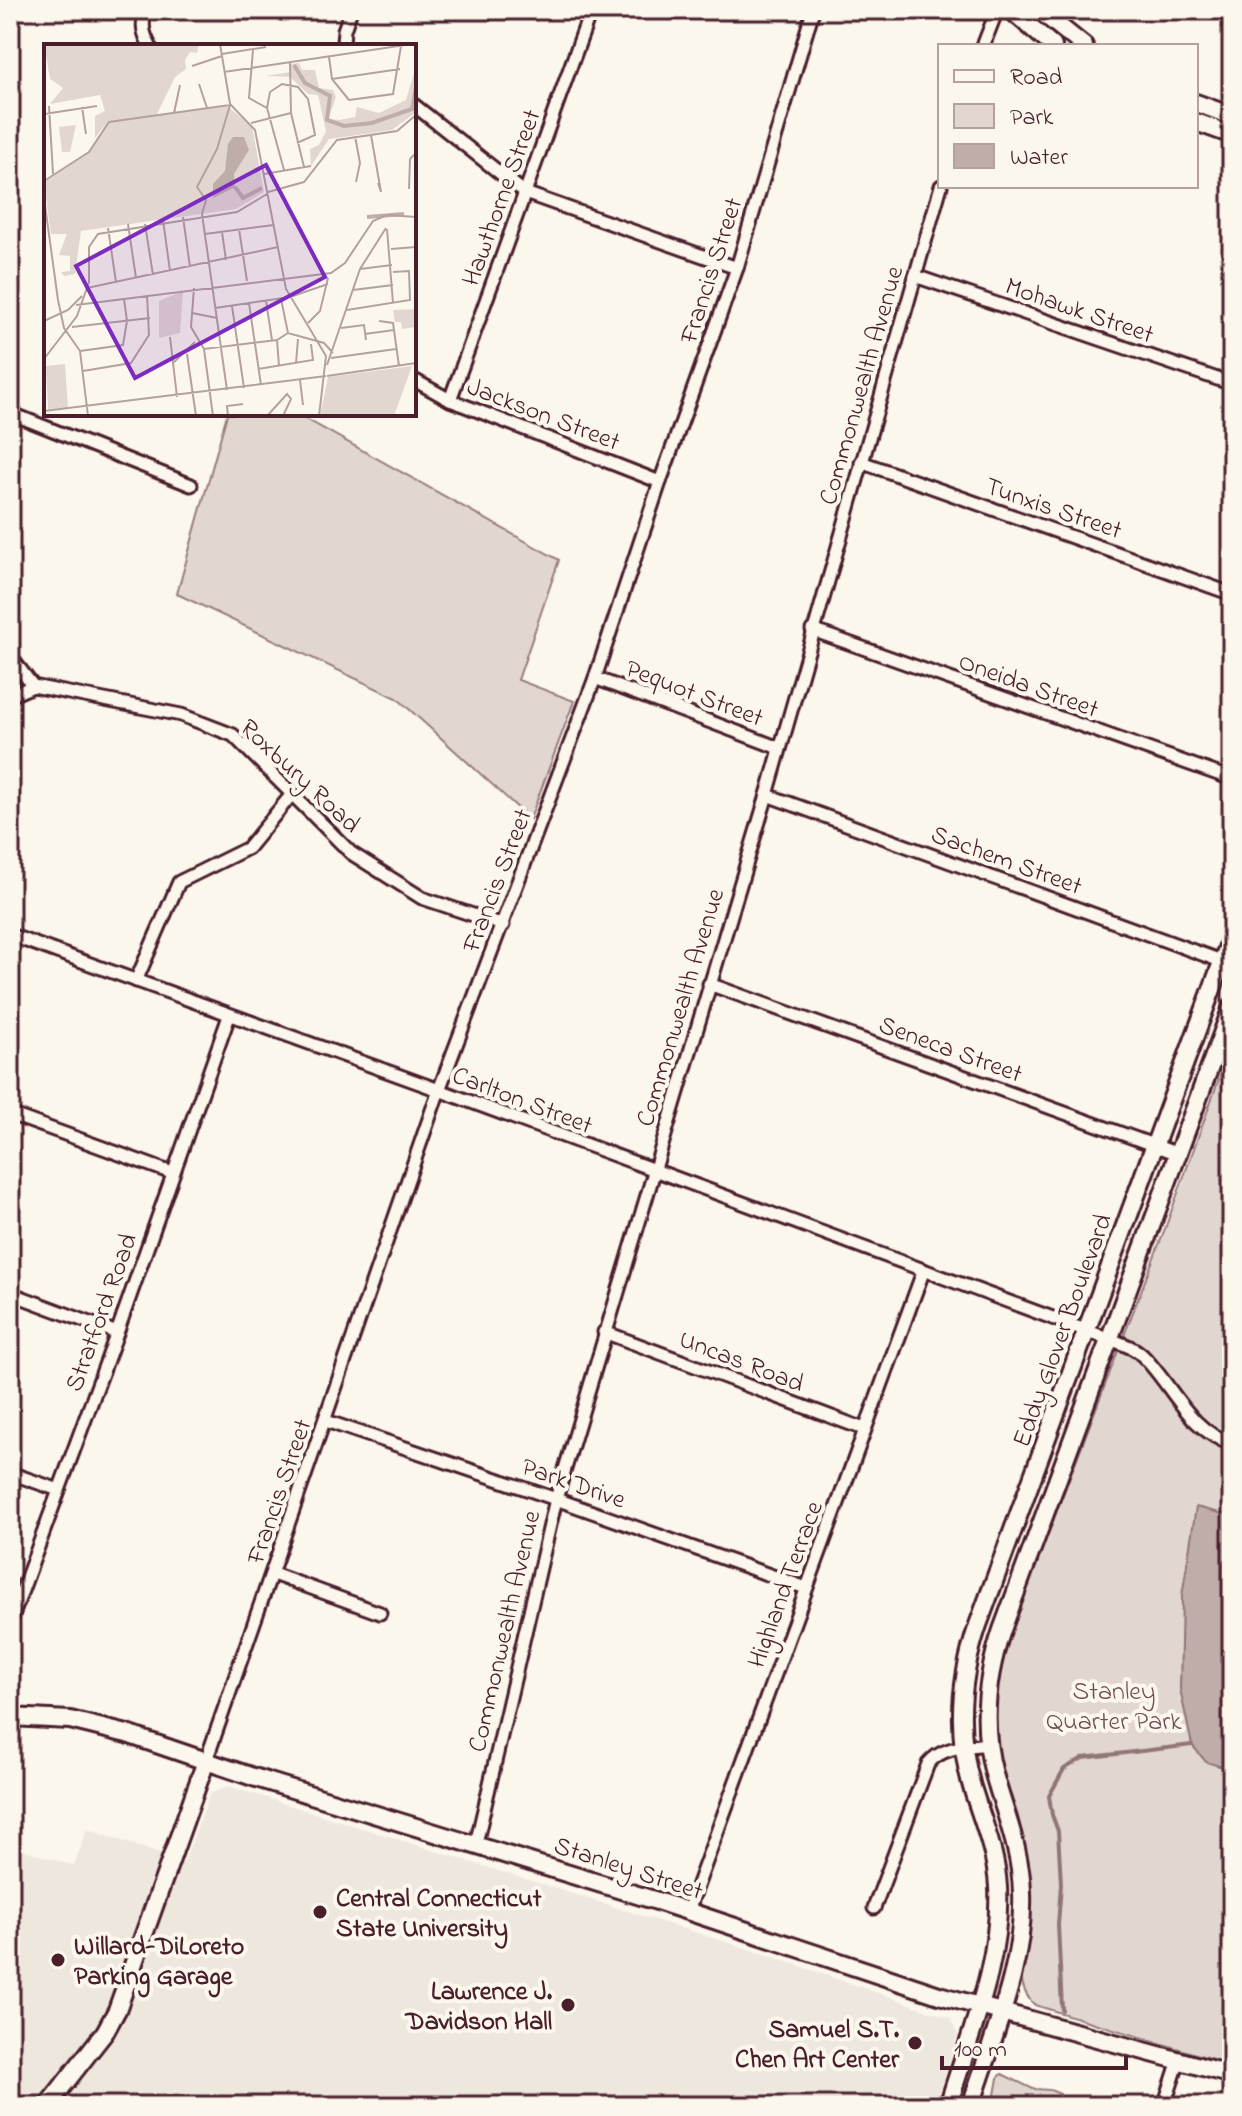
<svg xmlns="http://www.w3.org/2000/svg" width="1242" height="2116" viewBox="0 0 1242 2116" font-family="'Indie Flower',sans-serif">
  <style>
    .built { fill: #eee7de }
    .green { fill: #e2d7d0; stroke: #967b7e; stroke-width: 2 }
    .water { fill: #bfadaa; stroke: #907477; stroke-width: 2 }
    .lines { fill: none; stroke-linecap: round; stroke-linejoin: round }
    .stream { stroke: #907477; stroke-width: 4 }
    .street-casing { stroke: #4a1f2b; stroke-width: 17 }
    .secondary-casing { stroke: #4a1f2b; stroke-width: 22 }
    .street { stroke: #fbf7ec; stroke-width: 11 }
    .secondary { stroke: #fbf7ec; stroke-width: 16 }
    .poi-dot { fill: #4a1f2b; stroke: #fbf7ec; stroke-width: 3 }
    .labels { text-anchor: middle; stroke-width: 8; stroke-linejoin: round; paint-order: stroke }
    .street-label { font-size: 26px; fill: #4a1f2b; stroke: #fbf7ec }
    .park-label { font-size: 26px; fill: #704d54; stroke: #fbf7ec }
    .poi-label { font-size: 26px; font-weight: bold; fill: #4a1f2b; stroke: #fbf7ec; text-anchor: start }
    .inset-river { fill: none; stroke: #bfadaa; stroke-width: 4 }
    .inset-road { fill: none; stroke: #b4a19f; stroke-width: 2 }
    .view { fill: #7b2cbf; fill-opacity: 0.15; stroke: #7b2cbf; stroke-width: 4 }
    .inset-edge { fill: none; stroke: #4a1f2b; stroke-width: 4 }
  </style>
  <rect width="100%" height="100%" fill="#fbf7ec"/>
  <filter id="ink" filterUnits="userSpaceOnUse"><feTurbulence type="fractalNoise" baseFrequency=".0125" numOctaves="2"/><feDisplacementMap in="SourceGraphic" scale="16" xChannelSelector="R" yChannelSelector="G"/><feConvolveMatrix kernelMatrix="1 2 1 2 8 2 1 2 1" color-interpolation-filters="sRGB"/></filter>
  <g filter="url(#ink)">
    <polygon class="built" points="228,1786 774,1957 950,2018 958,2035 935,2106 10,2106 10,1852 12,1846 74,1866 87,1829 184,1862 210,1794"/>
    <g class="green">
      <polygon points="227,414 297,414 559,560 518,680 574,701 530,819 397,698 177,594"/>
      <path d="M1232,1043V2065L1035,2005C1006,1980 1032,1935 1030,1901C1029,1872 1025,1844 1018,1816C1011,1793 999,1769 996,1746C992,1714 997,1685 1002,1654L1166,1226Z"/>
      <polygon points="1002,2074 1033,2089 1050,2090 1060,2094 1060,2106 993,2106 998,2078"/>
    </g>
    <polygon class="water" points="1196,1507 1232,1516 1232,1770 1206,1762 1192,1745 1180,1689 1182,1596"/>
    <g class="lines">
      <g class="stream">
        <polyline points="1062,2010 1058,1925 1061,1884 1058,1831 1052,1815 1049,1796 1064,1769 1083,1758 1192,1745"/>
        <polyline points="1042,2106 1043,2099"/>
      </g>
      <defs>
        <g id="street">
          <path d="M146,10C141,25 143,33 150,46"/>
          <polyline points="345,46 343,43 344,30 351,10"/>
          <polyline points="983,46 997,10"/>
          <polyline points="414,105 525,193 737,268"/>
          <polyline points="915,276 1232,384"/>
          <polyline points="414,380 450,400 660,482"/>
          <polyline points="450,400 591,10"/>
          <polyline points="10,413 191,485"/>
          <polyline points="861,462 1232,594"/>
          <polyline points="812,630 1232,779"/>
          <polyline points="10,656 33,686"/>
          <polyline points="595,678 779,748"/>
          <polyline points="10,696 33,686 181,715 233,735 351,853 422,898 503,925"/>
          <polyline points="767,795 1232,965"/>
          <path d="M10,935L439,1090L1109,1339C1120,1343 1135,1347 1143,1356C1173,1386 1189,1431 1232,1444"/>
          <polyline points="136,981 179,882 248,848 292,794"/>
          <polyline points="709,984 1178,1154"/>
          <polyline points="10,1114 172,1173"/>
          <polyline points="10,1293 117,1333"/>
          <polyline points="604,1332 864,1429"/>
          <polyline points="326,1421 556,1499 806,1588"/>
          <polyline points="10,1473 59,1490"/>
          <polyline points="273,1574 380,1613"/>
          <polyline points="10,1623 117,1333 229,1016"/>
          <polyline points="206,1761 439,1090 595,678 660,482 737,268 813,10"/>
          <polyline points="476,1844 556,1499 767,795 941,186"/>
          <path d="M874,1908L928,1764C942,1746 966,1747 988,1744"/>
          <polyline points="688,1911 923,1272"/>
          <polyline points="1164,2106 1179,2060"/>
        </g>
        <g id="secondary">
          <polyline points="1011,10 1053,46"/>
          <polyline points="1039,10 1084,46"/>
          <polyline points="1196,103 1232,116"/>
          <polyline points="1196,122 1232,135"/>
          <polyline points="10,1717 70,1720 127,1734 253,1777 657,1901 939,1995 1232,2075"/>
          <polyline points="47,2106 105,2032 117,2010 206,1761"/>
          <path d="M948,2106C969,2036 1002,1961 998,1887C996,1851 982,1820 972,1787C956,1733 960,1678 978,1625L1232,935"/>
          <path d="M971,2106C992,2038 1025,1965 1022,1893C1021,1850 1005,1814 994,1774C981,1725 986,1677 1002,1630L1232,1007"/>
        </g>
      </defs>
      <use href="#street" class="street-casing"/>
      <use href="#secondary" class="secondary-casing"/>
      <use href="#street" class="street"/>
      <use href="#secondary" class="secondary"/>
    </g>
  </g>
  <g class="poi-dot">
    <circle cx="320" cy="1912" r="8"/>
    <circle cx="58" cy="1960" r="8"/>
    <circle cx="568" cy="2005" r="8"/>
    <circle cx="915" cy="2043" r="8"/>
  </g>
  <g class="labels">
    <g class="street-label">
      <text transform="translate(500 197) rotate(-70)" y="9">Hawthorne Street</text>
      <text transform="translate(710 270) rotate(-72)" y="9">Francis Street</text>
      <text transform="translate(1080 309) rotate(19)" y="9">Mohawk Street</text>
      <text transform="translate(860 385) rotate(-74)" y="9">Commonwealth Avenue</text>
      <text transform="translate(544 413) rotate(21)" y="9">Jackson Street</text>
      <text transform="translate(1054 507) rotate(19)" y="9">Tunxis Street</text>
      <text transform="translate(1029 684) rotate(20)" y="9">Oneida Street</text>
      <text transform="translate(695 692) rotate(21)" y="9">Pequot Street</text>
      <text transform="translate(301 775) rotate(43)" y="9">Roxbury Road</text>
      <text transform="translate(1007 859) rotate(20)" y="9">Sachem Street</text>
      <text transform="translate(496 880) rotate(-69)" y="9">Francis Street</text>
      <text transform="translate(679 1007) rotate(-73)" y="9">Commonwealth Avenue</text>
      <text transform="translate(951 1048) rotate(20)" y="9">Seneca Street</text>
      <text transform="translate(523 1099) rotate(21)" y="9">Carlton Street</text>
      <text transform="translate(100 1312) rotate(-70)" y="9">Stratford Road</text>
      <text transform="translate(1061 1330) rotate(-70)" y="9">Eddy Glover Boulevard</text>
      <text transform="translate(742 1360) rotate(21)" y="9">Uncas Road</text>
      <text transform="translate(574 1482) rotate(19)" y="9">Park Drive</text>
      <text transform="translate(278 1491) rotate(-71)" y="9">Francis Street</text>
      <text transform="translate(784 1584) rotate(-70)" y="9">Highland Terrace</text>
      <text transform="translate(503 1631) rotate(-77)" y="9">Commonwealth Avenue</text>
      <text transform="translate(629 1867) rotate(18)" y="9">Stanley Street</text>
    </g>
    <g class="park-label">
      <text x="1114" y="1699">Stanley<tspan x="1114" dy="30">Quarter Park</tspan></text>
    </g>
    <g class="poi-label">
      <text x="336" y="1906">Central Connecticut<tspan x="336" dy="30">State University</tspan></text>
      <text x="74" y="1954">Willard-DiLoreto<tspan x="74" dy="30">Parking Garage</tspan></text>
      <text x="552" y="1999" text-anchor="end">Lawrence J.<tspan x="552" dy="30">Davidson Hall</tspan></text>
      <text x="899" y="2037" text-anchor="end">Samuel S.T.<tspan x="899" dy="30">Chen Art Center</tspan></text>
    </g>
  </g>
  <g transform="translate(44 44)">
    <rect width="372" height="372" fill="#fbf7ec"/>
    <path d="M0,0H155L153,9L146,8L141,16L142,25L131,33L112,72L183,62L208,82L220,148L192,165L37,187L31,230L20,232L17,228L26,227V212L15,211L23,190H7L0,138L42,111L65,76L51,94V72L61,67L56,51L6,60L19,44L6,35ZM255,19L258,26H271L275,44L289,46L292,53L284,75L295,76L311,73L313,63L335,69L362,56L372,22L371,69L348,86L285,95L267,122L266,105L275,101L282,87L274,51L264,50L246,33L221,32L247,28V20ZM32,81L26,108H18L15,83ZM139,247L136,289L115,294V257ZM372,265V283L358,285L357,278H351L349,266ZM21,320L24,364L4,365L2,322ZM368,322L350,372H276L284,333Z" fill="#e2d7d0"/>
    <path d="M200,93L205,106L190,130L191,143L169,154V140L181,127L184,100L189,93Z" fill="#bfadaa"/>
    <path class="inset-river" d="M250,21L261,39L286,52L283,76L300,82L328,79L368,65L372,43M191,143L199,154L218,144M323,173L360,170"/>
    <path class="inset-road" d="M176,0L186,60L211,86L242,245L282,312L275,372M209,6L205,54L223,64M178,10L222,3M285,13L288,35L305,56M246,19L247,69L260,123M148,22L178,12M180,28L368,0M288,35L356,25M155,40L163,64M305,56L349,50L357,2M5,62L9,130M38,63L42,90M130,69L136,41M0,70L53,62M207,79L247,69M327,91L337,148L334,139M311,92L316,119L312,138M240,126L223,64L226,48L238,40L254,43L264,55L271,91L253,99M220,130L267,122M0,137L45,108L65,78L186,61L173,105L153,143L162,156L158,170L183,346M365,145L366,115L372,109M224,148L260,138L293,96L353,87L372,71M0,154L14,256L20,284L36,307L44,372M139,173L146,223M119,176L126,227M84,180L92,234M101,180L109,231M64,184L72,238M195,185L203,237M343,185L349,259M178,188L182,216M161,190L230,181M347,205L372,203M316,225L348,221M43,244L234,203M150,244L147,283L160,305L233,296L244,289L280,299L289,309M309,246L349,241M237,255L244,289M222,257L228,296M205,259L217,341M32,261L287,229L301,219L329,177L343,171L372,173M188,262L200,344M171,264L246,253L284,240M303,266L366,256L365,227L349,228M148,269L173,274M0,277L24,266L38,252M335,277L349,279L355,322M264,279L276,267L284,234M28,283L106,274M297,284L320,281L322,296M321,290L350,286M126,293L133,353M233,296L235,322M160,305L169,372M36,307L79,301L83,277L80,255M143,310L152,372M287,314L352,305M0,315L33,272L45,238V203L54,190L193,168L223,150M129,319L151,298M252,319L254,295M283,321L316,225L342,184M214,325L269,316L267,300M39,327L87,319L105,291L103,251M283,332L372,319M256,336L259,361M0,367L282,332M184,372L183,362L199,360M223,372L243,350L247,355L239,372"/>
    <path class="view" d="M222,121L281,233L91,334L32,222Z"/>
    <rect width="372" height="372" class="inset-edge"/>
  </g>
  <rect width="1242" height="2116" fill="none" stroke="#fbf7ec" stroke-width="40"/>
  <rect x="20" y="20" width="1202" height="2076" fill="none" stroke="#4a1f2b" stroke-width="3" filter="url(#ink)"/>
  <rect x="938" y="44" width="260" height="144" fill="#fbf7ec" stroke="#b4a19f" stroke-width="2"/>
  <rect x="954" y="70" width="40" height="12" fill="#fbf7ec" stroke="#b4a19f" stroke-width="2"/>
  <text x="1010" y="84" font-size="24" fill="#4a1f2b">Road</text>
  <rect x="954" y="104" width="40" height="24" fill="#e2d7d0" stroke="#b4a19f" stroke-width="2"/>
  <text x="1010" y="124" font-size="24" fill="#4a1f2b">Park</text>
  <rect x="954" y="144" width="40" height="24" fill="#bfadaa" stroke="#b4a19f" stroke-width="2"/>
  <text x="1010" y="164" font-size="24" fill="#4a1f2b">Water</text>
  <path d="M942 2056v12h184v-12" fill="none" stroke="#4a1f2b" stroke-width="4"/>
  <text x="954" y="2056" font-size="24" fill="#4a1f2b" stroke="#fbf7ec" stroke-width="6" paint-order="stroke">100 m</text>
</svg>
